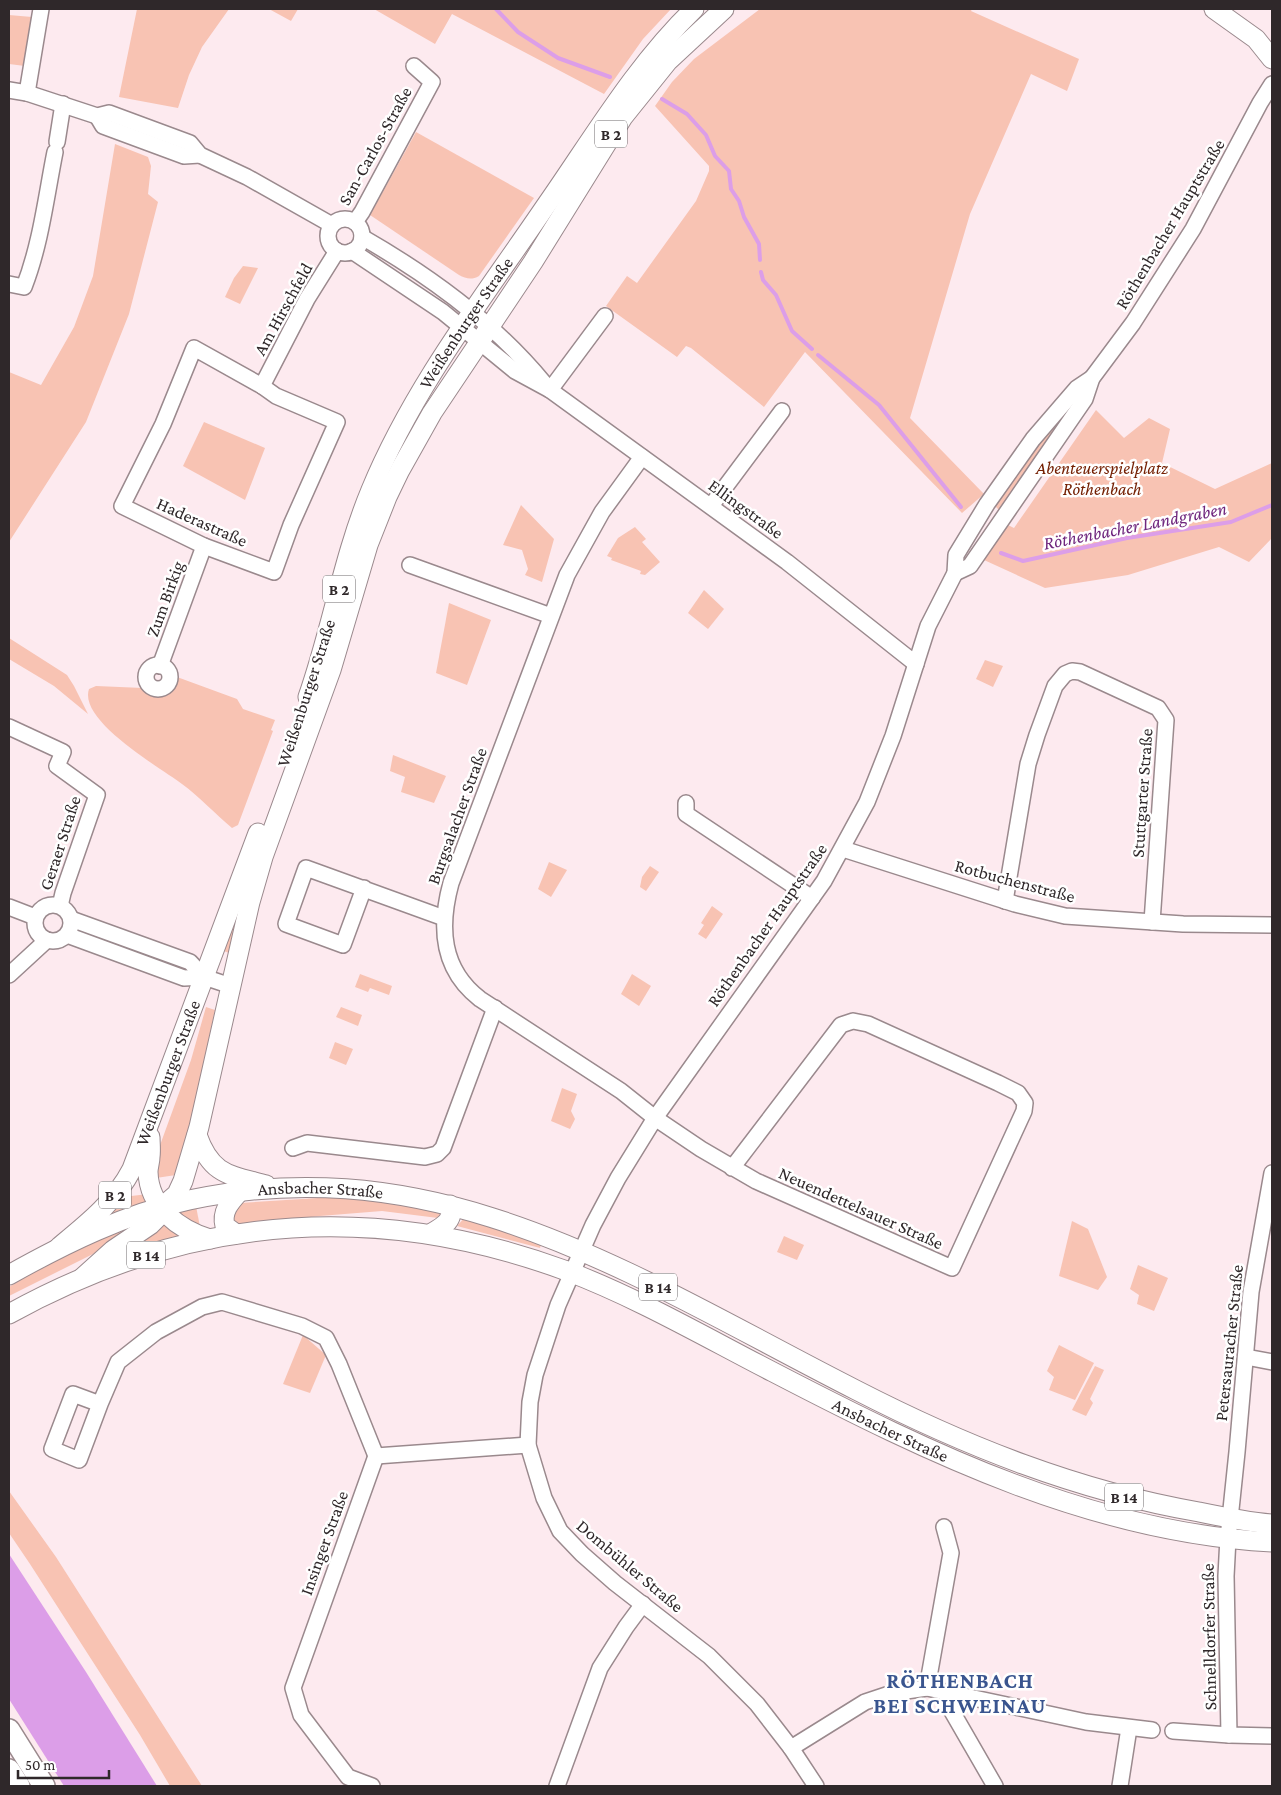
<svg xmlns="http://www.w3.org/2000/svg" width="1281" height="1795" viewBox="0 0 1281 1795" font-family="'Crimson Pro',serif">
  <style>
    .green { fill: #f8c3b3 }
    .water { fill: #dc9ee8 }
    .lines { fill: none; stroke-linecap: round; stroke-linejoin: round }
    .stream { stroke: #dc9ee8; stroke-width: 4 }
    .minor-casing { stroke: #9a898d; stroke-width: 18 }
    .major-casing { stroke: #9a898d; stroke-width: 21 }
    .highway-casing { stroke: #9a898d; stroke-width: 24 }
    .minor { stroke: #fff; stroke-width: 15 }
    .major { stroke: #fff; stroke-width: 19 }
    .highway { stroke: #fff; stroke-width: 21 }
    .labels { text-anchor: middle; stroke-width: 5; stroke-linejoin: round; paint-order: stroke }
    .shield { fill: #fff; stroke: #6d686a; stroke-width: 1 }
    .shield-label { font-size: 16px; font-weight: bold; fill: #2f282a }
    .street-label { font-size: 18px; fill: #2f282a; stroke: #fff }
    .park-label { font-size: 18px; font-style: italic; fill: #742003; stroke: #fff }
    .water-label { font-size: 19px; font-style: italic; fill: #6f267d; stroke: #fff }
    .district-label { font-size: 22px; font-weight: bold; letter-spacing: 1px; fill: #3a558f; stroke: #fff }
  </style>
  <rect width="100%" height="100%" fill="#fdeaef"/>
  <g class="green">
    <polygon points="137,9 229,9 202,47 189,75 178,108 119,97"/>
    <polygon points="269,9 298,9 291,21"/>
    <polygon points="374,9 671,9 643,39 604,94 452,14 435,44"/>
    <polygon points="760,9 972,9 971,11 1079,59 1067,91 1031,74 970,214 910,418 984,494 962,513 805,352 764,407 691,348 686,346 677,357 606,306 627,276 637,283 696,201 709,171 709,166 655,106 672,82 694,59"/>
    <polygon points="9,15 32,17 25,66 9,64"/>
    <path d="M416,132L534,198L479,276C472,280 466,279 459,275L370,215Z"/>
    <polygon points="115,144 148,157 151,166 148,194 158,202 129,314 86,422 9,542 9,372 41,385 74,327 93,276"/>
    <polygon points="243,266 258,268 240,304 225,297 234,278"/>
    <polygon points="1078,391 1081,394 1001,512 992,503"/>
    <polygon points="1096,410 1124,438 1149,418 1170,429 1162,463 1215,489 1272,463 1272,538 1249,562 1219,547 1128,575 1045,588 984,560 1008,525 1014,528"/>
    <polygon points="204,422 265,448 245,500 183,466"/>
    <polygon points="521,505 554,539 542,582 525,575 528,569 522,550 503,545"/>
    <polygon points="635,527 646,539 642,542 660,562 645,575 640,574 641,571 611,560 612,558 607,556 618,538"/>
    <polygon points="704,590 724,609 708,629 688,613"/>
    <polygon points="449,603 491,620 467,685 436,673"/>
    <polygon points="9,638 67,675 74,686 88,714 54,686 9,659"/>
    <polygon points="985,660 1003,666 993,687 976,679"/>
    <path d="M177,677L237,699L243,709L275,720L271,730L273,731L238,825L232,828C215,814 200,797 182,784C161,768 78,721 89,689L96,686L143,688L154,696C170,693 172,693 177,677Z"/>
    <polygon points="393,755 446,776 434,803 401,792 405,777 390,771"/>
    <polygon points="254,861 232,954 221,950"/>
    <polygon points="549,862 567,870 551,897 538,889"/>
    <polygon points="650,866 659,872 646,891 640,887 642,877"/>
    <polygon points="712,906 723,914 706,939 698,934 704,925 701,923"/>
    <polygon points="360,974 392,986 389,995 370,988 368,992 355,987"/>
    <polygon points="632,974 651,986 639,1006 621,994"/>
    <polygon points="206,1007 215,1010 185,1149 176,1175 156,1178 159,1148 191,1060"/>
    <polygon points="341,1007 362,1015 358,1026 336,1017"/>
    <polygon points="335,1042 353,1049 346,1065 329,1058"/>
    <polygon points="562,1088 577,1094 571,1111 575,1119 570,1129 551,1121"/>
    <polygon points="148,1194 150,1204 107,1219 123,1197"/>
    <polygon points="350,1196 442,1211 441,1216 438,1218 382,1211 320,1216 243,1225 240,1225 232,1220 232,1212 240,1203"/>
    <polygon points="196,1206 200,1227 192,1224 175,1210"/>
    <polygon points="466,1216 542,1241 540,1248 457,1226"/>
    <polygon points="148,1218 109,1246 9,1296 9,1287 72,1249"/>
    <polygon points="164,1221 188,1237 131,1253 128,1249"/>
    <polygon points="1072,1221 1088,1229 1107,1277 1098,1290 1059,1276"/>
    <polygon points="784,1236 804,1245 797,1260 777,1252"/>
    <polygon points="1138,1265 1168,1278 1154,1311 1137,1304 1139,1295 1130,1289"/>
    <polygon points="303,1335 326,1355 310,1393 283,1384"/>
    <polygon points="1059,1345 1094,1363 1075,1400 1049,1390 1054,1377 1047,1371"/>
    <polygon points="1095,1366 1104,1370 1090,1399 1093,1403 1086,1416 1072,1410"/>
    <polygon points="9,1491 56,1557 202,1786 170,1786 140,1735 30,1564 9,1533"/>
  </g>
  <polygon class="water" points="9,1554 86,1672 157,1786 64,1786 9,1699"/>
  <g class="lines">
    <g class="stream">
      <polyline points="496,9 518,32 558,58 610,77"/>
      <polyline points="662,99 687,114 706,135 715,156 729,171 731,189 739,201 744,217 759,244 760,260"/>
      <polyline points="761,272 763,280 776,295 792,331 812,349"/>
      <polyline points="818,355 879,405 961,507"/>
      <polyline points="1001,553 1023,561 1127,538 1231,522 1272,505"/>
    </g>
    <defs>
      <g id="minor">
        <polyline points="9,90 27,93 97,116 109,113 190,143 200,155 247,177 332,225"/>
        <polyline points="27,93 41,9"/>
        <polyline points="97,116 103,126 184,156 200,155"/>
        <polyline points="57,142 63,104"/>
        <circle cx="345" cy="236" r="17"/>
        <polyline points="355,222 362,212 432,82 414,66"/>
        <path d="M362,237C430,276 494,322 544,383"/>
        <polyline points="352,251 443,312 515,371 550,390 787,562 916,664"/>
        <path d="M9,284L24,287C41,243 46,197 55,152"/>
        <polygon points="194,348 262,386 276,396 337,422 291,525 274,572 204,546 122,506 163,424"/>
        <polyline points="262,386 307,299 337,251"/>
        <polyline points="550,390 605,316"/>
        <path d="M642,457L602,512L567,575L451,883C439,927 441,969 480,999L621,1091L655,1118L701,1149L756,1181L952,1268L1024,1111L1025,1103L1018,1093L998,1083L868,1024L853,1021L841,1025L732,1168"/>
        <polyline points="711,506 782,411"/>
        <polyline points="410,565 551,616"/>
        <polyline points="955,573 970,566 1085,399 1092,378 1133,323 1193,229 1260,103 1272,84"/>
        <circle cx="158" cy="677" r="12"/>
        <polyline points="160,666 204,546"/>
        <polyline points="9,727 63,752 57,766 97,795 63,893 60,906"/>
        <polyline points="686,803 686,814 812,898"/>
        <polyline points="843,849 1015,904 1065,916 1183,924 1272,925"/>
        <polyline points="364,888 343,945 286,924 306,868 444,918"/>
        <polyline points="1005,901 1028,764 1037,735 1055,686 1065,674 1072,671 1080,672 1158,708 1166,720 1152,922"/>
        <circle cx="53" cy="923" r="18"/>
        <polyline points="9,907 35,917"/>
        <polyline points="71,919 190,962 204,977"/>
        <polyline points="67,935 184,978 204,977 231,986"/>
        <polyline points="9,975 47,940"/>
        <polyline points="293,1148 307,1143 425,1157 437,1154 443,1148 495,1008"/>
        <polyline points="1246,1357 1272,1362"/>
        <polyline points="100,1404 73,1394 52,1449 79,1460 100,1404 118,1362 156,1332 202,1307 222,1302 302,1326 326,1338 339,1364 376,1456"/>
        <polyline points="376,1456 528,1445"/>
        <polyline points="927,1688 951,1553 944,1527"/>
        <polyline points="952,1694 950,1708 995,1786"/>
        <polyline points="1173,1731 1229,1735 1272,1736"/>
        <polyline points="1229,1735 1226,1576 1228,1538 1237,1452 1251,1292 1272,1173"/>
        <polyline points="791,1748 865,1702 892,1693 927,1688 1086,1722 1152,1730"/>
        <polyline points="372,1786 348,1777 301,1715 293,1688 376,1456"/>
        <polyline points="557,1786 600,1668 626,1627 643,1604"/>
        <polyline points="816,1786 791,1748 757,1704 709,1656 615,1583 582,1554 560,1531 544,1498 528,1445 530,1402 535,1375 558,1305 593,1225 618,1178 655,1118 824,881 867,802 893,736 928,626 955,573 956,555 987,504 1033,439 1077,388 1092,378"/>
        <polyline points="1120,1786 1129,1728"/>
      </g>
      <g id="major">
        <polyline points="1214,9 1256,39 1272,59"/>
        <path id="s1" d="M308,697C332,629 343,557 371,490C413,388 483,298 545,207C592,140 635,66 694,9"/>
        <path d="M197,1135C211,1175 229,1175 266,1185"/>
        <path d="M150,1137C150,1143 151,1150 150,1157C150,1162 148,1167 148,1172C149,1207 179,1230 210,1239"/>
        <path d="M236,1234L225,1226C221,1211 231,1201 240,1191"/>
        <path d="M430,1234C442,1227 455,1221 450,1205"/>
        <path id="s2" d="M59,1247C87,1224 115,1202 132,1169L258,833"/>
        <path id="s3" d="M9,1275C66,1243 125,1214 189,1200C444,1145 641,1281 856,1390C965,1446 1078,1491 1199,1512C1223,1517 1247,1522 1272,1524"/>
        <polyline points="83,1277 113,1250 150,1225 157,1218 162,1207 177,1194 183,1181 199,1127 250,902 263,857 331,670 368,545 387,497 400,470 432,413 533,262 623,117 668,61 724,9"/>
        <path id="s4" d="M9,1314C188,1215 375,1200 567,1271C638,1298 705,1337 773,1372C929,1453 1093,1533 1272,1542"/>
      </g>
      <g id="highway">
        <polyline points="9,1730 44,1786"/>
        <polyline points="9,1770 19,1786"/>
      </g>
    </defs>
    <use href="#minor" class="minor-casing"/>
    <use href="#major" class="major-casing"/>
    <use href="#highway" class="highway-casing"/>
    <use href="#minor" class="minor"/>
    <use href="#major" class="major"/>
    <use href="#highway" class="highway"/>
  </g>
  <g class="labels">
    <g class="shield">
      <rect x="595" y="120.5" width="32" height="27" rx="4"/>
      <rect x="323" y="575.5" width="32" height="27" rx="4"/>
      <rect x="99" y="1181.5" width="32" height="27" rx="4"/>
      <rect x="127" y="1241.5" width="38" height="27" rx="4"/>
      <rect x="639" y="1273.5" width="38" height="27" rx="4"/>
      <rect x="1105" y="1483.5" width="38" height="27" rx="4"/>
    </g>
    <g class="shield-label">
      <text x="611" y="140">B 2</text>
      <text x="339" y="595">B 2</text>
      <text x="115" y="1201">B 2</text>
      <text x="146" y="1261">B 14</text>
      <text x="658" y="1293">B 14</text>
      <text x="1124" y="1503">B 14</text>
    </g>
    <g class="street-label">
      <text transform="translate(375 146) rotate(-61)" y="6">San-Carlos-Straße</text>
      <text transform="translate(1170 224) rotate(-59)" y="6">Röthenbacher Hauptstraße</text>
      <text transform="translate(283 309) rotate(-61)" y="6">Am Hirschfeld</text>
      <text dy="6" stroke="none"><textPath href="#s1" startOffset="409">Weißenburger Straße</textPath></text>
      <text transform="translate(746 509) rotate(36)" y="6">Ellingstraße</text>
      <text transform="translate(202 522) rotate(24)" y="6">Haderastraße</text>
      <text transform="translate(165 599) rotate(-70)" y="6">Zum Birkig</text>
      <text transform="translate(306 693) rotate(-72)" y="6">Weißenburger Straße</text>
      <text transform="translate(1142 793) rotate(-86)" y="6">Stuttgarter Straße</text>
      <text transform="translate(457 816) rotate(-70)" y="6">Burgsalacher Straße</text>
      <text transform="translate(60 843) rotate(-72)" y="6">Geraer Straße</text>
      <text transform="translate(1015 881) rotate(15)" y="6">Rotbuchenstraße</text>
      <text transform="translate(767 925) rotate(-55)" y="6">Röthenbacher Hauptstraße</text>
      <text dy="6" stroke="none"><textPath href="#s2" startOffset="210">Weißenburger Straße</textPath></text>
      <text dy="6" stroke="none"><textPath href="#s3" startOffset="328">Ansbacher Straße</textPath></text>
      <text transform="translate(861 1208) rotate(24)" y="6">Neuendettelsauer Straße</text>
      <text transform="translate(1229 1343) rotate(-84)" y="6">Petersauracher Straße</text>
      <text dy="6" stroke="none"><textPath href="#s4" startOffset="939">Ansbacher Straße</textPath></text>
      <text transform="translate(324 1543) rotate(-70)" y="6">Insinger Straße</text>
      <text transform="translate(630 1566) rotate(40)" y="6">Dombühler Straße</text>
      <text transform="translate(1209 1637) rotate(-91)" y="6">Schnelldorfer Straße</text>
    </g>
    <g class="park-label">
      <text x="1102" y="474">Abenteuerspielplatz<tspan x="1102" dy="21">Röthenbach</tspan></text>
    </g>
    <g class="water-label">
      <text transform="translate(1135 525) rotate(-11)" y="7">Röthenbacher Landgraben</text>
    </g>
    <g class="district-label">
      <text x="960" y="1688">RÖTHENBACH<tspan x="960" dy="25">BEI SCHWEINAU</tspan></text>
    </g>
  </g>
  <rect width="1281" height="1795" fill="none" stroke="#2f282a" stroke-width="20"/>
  <path d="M18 1770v8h91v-8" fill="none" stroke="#2f282a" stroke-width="2.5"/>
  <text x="25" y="1770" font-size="15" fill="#2f282a" stroke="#ffffff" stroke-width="4" paint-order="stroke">50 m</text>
</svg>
